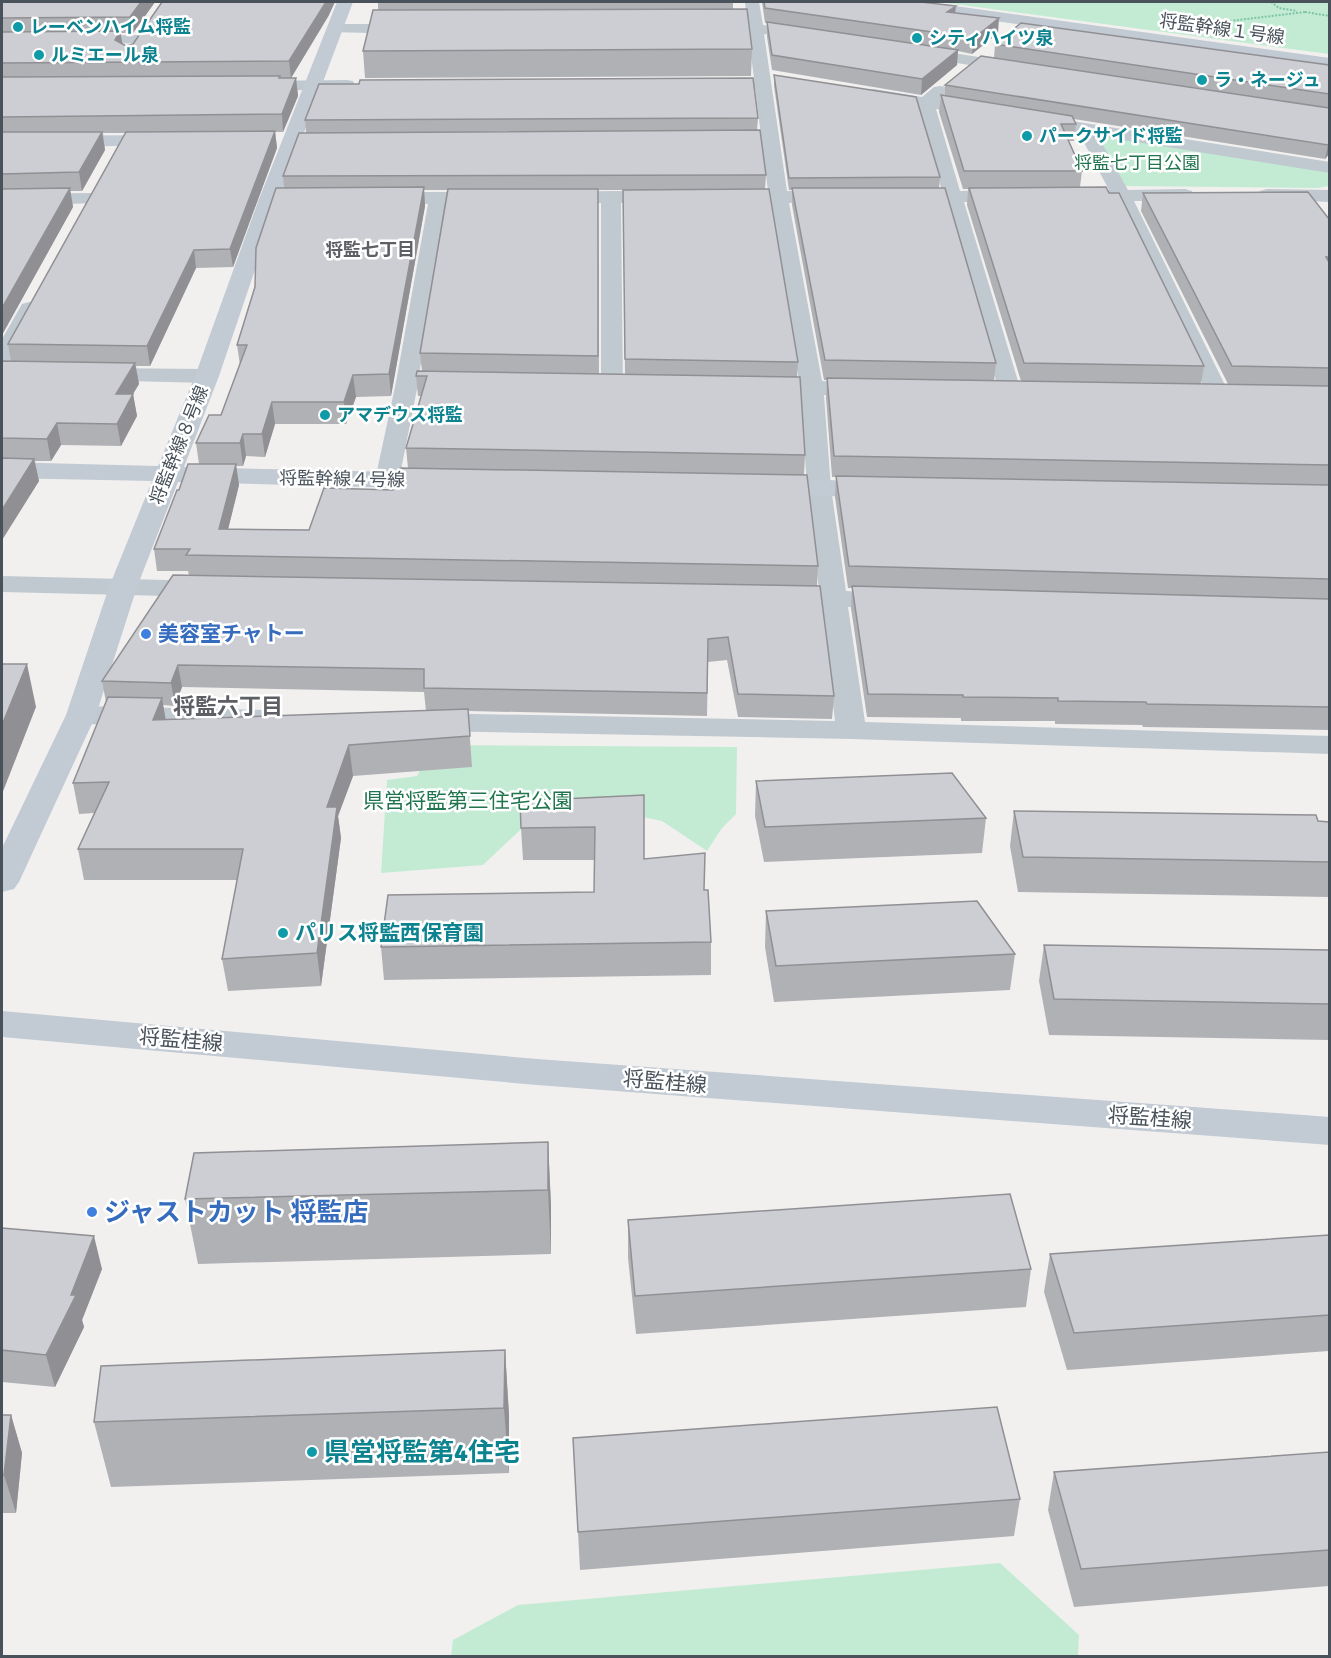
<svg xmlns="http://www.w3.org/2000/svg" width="1331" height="1658" viewBox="0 0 1331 1658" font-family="Signika,'Noto Sans JP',sans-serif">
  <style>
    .green { fill: #c3ebd3 }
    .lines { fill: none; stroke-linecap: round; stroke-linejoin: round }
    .path { stroke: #7ec5a5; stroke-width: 2; stroke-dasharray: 2 1.5; stroke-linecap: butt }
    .street { fill: #c1c9d0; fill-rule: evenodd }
    .secondary { fill: #c2cad4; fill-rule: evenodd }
    .wall { fill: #b0b1b5; fill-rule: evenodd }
    .shaded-wall { fill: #909094 }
    .building { fill: #cdced3; stroke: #909094; stroke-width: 1.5 }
    .culture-dot { fill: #0f9aa8; stroke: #fff; stroke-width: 2 }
    .shop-dot { fill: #3f7fe0; stroke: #fff; stroke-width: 2 }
    .labels { text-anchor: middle; stroke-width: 5; stroke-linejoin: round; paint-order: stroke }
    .far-culture-label { font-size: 18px; font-weight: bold; fill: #0d838f; stroke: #fff; text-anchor: start }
    .far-street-label { font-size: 18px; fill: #49525b; stroke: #fff }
    .far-park-label { font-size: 18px; fill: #21754e; stroke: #fff }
    .far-neighbourhood-label { font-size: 18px; font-weight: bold; fill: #5d5f64; stroke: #fff }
    .shop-label { font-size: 21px; font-weight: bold; fill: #366cbe; stroke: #fff; text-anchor: start }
    .park-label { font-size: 21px; fill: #21754e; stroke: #fff }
    .culture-label { font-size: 21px; font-weight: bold; fill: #0d838f; stroke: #fff; text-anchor: start }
    .street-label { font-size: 21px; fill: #49525b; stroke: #fff }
    .neighbourhood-label { font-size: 22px; font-weight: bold; fill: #5d5f64; stroke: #fff }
    .near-shop-label { font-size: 26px; font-weight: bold; fill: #366cbe; stroke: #fff; text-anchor: start }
    .near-culture-label { font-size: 26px; font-weight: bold; fill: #0d838f; stroke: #fff; text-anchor: start }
  </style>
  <rect width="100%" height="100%" fill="#f2f0ef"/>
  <g class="green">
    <polygon points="939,2 1329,2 1329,54"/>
    <polygon points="1113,136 1329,171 1329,186 1318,188 1124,186 1099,140"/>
    <polygon points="433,745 737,747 736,814 722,828 707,851 662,821 624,813 536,815 483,865 381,873 387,780 417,776"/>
    <polygon points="1000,1563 1079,1635 1078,1656 451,1656 453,1640 518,1605"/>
  </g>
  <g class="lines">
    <g class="path">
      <polyline points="1271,2 1279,8 1297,11"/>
      <polyline points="1305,12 1330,16"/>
      <polyline points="1230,21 1305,12"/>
    </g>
    <g class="street">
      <polygon points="745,2 759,2 763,25 810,31 818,36 810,41 764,34 787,191 834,191 841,193 843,197 841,201 834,203 789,203 822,381 878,384 881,389 878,394 870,396 824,395 831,488 846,591 904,594 907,600 904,606 894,608 848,607 865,722 1330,736 1330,754 851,739 427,731 417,728 412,722 417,716 427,713 835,721 821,606 769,603 766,597 769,591 779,589 819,590 807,488 801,395 749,392 746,387 749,382 799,381 769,203 727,203 720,201 718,197 720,193 768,191 755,88 712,88 704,83 712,78 754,78 748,33 707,33 699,28 707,23 747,23"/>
      <polygon points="335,24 411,24 419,29 411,34 329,32 327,29 329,26"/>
      <polygon points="139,35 145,37 147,40 145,43 2,46 2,36"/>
      <polygon points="915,47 1017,63 1025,68 1017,73 909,55 907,52"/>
      <polygon points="347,80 353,81 355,85 353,89 253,91 245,86 253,81"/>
      <polygon points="940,86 946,87 948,91 940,100 988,108 991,112 988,116 982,117 936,109 960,191 1011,190 1018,192 1020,196 1018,200 1011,202 964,202 1021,391 1018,396 1010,398 1002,396 999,391 945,202 897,201 895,197 897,193 942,191 917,106 874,99 868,98 866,94 868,90 874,89 922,97 934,87"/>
      <polygon points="1034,115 1330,162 1330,173 1098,136 1128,190 1185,189 1192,191 1194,195 1192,199 1185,201 1134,201 1230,395 1227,400 1219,402 1211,400 1208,395 1115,201 1071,200 1069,196 1071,192 1109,190 1079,133 1028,124 1025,120 1028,116"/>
      <polygon points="1267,189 1330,190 1330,202 1260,199 1258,195 1260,191"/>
      <polygon points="611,191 666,191 673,193 675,197 673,201 666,203 621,203 623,386 620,391 612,393 604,391 601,386 601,203 556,204 549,202 546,198 549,194 556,192"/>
      <polygon points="382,192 489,192 496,194 499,198 496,202 448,204 419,375 467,378 470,383 467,388 459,390 417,389 399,480 396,485 387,487 378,485 375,480 396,382 428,204 375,202 372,198 375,194"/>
      <polygon points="90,193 97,195 100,199 97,203 2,206 2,194"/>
      <polygon points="29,302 36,304 40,308 13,358 10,363 2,365 2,339 22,304"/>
      <polygon points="95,368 207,369 215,371 218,376 215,381 207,383 87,380 84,375 87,370"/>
      <polygon points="2,576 207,581 216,583 220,589 216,595 207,597 2,592"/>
      <polygon points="81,706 266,710 276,713 281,719 276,725 266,728 81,724 71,721 66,715 71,709"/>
    </g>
    <g class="secondary">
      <polygon points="337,2 353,2 279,199 219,376 184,467 441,473 450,476 454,481 450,486 441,489 178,482 137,587 96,715 19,882 14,889 2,892 2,848 66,715 109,587 152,481 2,478 2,462 158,466 195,376 259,199"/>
      <polygon points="888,2 926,2 1330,58 1330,68 896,7"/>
      <polygon points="167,135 174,137 176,141 174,145 2,148 2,136"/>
      <polygon points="762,479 878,481 887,483 891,489 887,495 878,497 762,495 753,492 749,487 753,482"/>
      <polygon points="2,1011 537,1059 1330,1117 1330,1145 537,1085 2,1037"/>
    </g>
  </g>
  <g class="wall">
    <polygon points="2,2 155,2 133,33 121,33 122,44 126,46 329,15 291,78 296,78 298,96 283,132 275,132 277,148 233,267 196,268 150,366 136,366 139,384 133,394 137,416 121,446 61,445 51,461 35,461 39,481 2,540 2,361 11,361 8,344 126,133 103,133 105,150 82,191 70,191 73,207 2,335"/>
    <polygon points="378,2 733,2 733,9 752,49 751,76 365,78 363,51 378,10"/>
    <polygon points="762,2 921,2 955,13 998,33 972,54 958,51 957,65 921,95 772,70 767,37 767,23 765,23"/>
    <polygon points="995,44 1329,65 1329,108 994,58"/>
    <polygon points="774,75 940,177 939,188 996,363 994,381 1021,381 967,205 968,189 963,189 939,112 941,95 945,95 945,85 1329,108 1329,154 1325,159 1074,119 1076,124 1074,141 1069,141 1082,171 1080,187 1109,193 1204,366 1201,384 1228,384 1141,211 1143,193 1329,219 1329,730 1143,727 1142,725 1055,724 1055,721 961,721 961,718 867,717 851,608 852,588 848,588 835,497 836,477 832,477 826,398 827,380 824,380 792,205 792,190 789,190 774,86"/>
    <polygon points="359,84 758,118 757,130 306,133 305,120"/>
    <path d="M766,175L765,189L798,362L797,377L805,455L804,475L818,566L817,586L834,696L832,719L738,717L727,660L708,662L707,716L468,711L472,767L353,776L338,816L341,838L321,986L228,991L222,959L237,880H84L78,849L94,813L79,814L73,783L106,702L102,681L189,575L188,571H157L154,549L179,490L199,464L196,443L221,415L240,365L237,345L284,188L283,176ZM424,190H447L420,353L422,371L416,376L418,396H421L406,448L408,468L393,490L309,530L228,529L239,485L236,466H243L246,456L265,457L275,424H346L356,397L391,396L425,206ZM598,190H675H623L625,375L599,374ZM182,687L424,692L426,711L166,720L163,705L175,706Z"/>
    <polygon points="756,781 986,818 982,853 764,862 755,816"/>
    <polygon points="644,795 644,859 704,890 711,942 711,975 384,980 381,947 594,892 595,860 523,860 521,828"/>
    <polygon points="1014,811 1329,822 1329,897 1018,892 1010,846"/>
    <polygon points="766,911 1015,954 1010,990 774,1002 765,947"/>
    <polygon points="1044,945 1329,950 1329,1040 1049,1035 1039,981"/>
    <polygon points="548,1142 551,1206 551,1254 198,1264 185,1199"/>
    <polygon points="628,1220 1031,1269 1026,1307 636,1334 628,1258"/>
    <polygon points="2,1228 102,1269 82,1320 84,1327 55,1387 2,1382"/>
    <polygon points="1329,1235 1329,1351 1067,1370 1044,1292 1050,1254"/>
    <polygon points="505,1350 509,1415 509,1473 111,1487 94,1422"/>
    <polygon points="2,1415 11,1415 22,1453 16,1513 2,1513"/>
    <polygon points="573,1438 1020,1499 1014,1536 580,1570"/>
    <polygon points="1329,1452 1329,1586 1074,1607 1048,1510 1054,1472"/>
  </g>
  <g class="shaded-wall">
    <polygon points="141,2 155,2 133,33 130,17"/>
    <polygon points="326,2 335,2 329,15 291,78 289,61"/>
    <polygon points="956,6 954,22 947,12"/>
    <polygon points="999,18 998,33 972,54 974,38"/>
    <polygon points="120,31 123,47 115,40"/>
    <polygon points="958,50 957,65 921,95 922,79"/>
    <polygon points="296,78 298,96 283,132 282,114"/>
    <polygon points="275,131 277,148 233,267 230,249"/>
    <polygon points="102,132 105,150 82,191 79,172"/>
    <polygon points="1329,143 1329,154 1325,159 1328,145"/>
    <polygon points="424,187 425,206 391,396 389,374"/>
    <polygon points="70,188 73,207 2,335 2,308"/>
    <polygon points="194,250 196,268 150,366 147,346"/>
    <polygon points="135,363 139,384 120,415 116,394"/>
    <polygon points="353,375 356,397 346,424 344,402"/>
    <polygon points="133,394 137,416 121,446 117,424"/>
    <polygon points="272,402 275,424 265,457 262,434"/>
    <polygon points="57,423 61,445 51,461 47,439"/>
    <polygon points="243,434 246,456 243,466 240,443"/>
    <polygon points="34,459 39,481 2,540 2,510"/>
    <polygon points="236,464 239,485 223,550 219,529"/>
    <polygon points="27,664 36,707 2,794 2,725"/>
    <polygon points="178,665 182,687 175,706 171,683"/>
    <polygon points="162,698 167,728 153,720"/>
    <polygon points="349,745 353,776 338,816 341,838 321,986 317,953 327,807"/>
    <polygon points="548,1142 551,1206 551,1254 548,1190"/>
    <polygon points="94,1236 102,1269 82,1320 84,1327 55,1387 46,1355"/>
    <polygon points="505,1350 509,1415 509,1473 504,1408"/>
    <polygon points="11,1415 22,1453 16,1513 4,1475"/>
  </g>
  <g class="building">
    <polygon points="2,2 141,2 130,17 2,18"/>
    <polygon points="162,2 326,2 289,61 2,63 2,32 120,31 115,40 126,46 133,44"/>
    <polygon points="764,2 921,2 956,6 947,12 999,18 974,38 765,8"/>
    <polygon points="747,9 752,49 363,51 373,10"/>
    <polygon points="767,22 958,50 922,79 772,55"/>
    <polygon points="1021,23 1329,65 1329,94 995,44"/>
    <polygon points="981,56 1329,108 1329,143 1328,145 945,85"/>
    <polygon points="774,75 916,97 940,177 789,178"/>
    <polygon points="280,76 279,78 296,78 282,114 2,117 2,77"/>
    <polygon points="753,78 758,118 305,120 319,84 359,84 360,80"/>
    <polygon points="941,95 1072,116 1076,124 1061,124 1082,171 964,171"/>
    <polygon points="760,130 766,175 283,176 299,133"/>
    <polygon points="275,131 230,249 194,250 147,346 8,344 126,132"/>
    <polygon points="2,132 102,132 79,172 2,174"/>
    <polygon points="424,187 389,374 353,375 344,402 272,402 262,434 243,434 240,443 196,443 209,415 221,415 247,345 237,345 255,287 256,248 276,188"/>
    <polygon points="1106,187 1109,193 1119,193 1204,366 1024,363 969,188"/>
    <polygon points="70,188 2,308 2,189"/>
    <polygon points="792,188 945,188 996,363 825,360"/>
    <polygon points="448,189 598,189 598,356 420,353"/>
    <polygon points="769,189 798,362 625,359 623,190"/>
    <polygon points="1308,192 1329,219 1329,257 1326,257 1329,262 1329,368 1232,366 1143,193"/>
    <polygon points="2,361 135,363 116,394 133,394 117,424 57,423 47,439 2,438"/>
    <polygon points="417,371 800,377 805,455 406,448 427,376 416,376"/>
    <polygon points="827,378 1329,386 1329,465 834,456"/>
    <polygon points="2,458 34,459 2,510"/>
    <polygon points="188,464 236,464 219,529 309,530 324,488 393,490 400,468 807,475 818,566 186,555 190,549 154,549 177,490 179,490"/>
    <polygon points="836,476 1329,485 1329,579 849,566"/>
    <polygon points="173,575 820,586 834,696 738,694 728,637 708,639 707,693 424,688 424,669 178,665 171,683 102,681"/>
    <polygon points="852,586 1329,599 1329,707 1147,704 1146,702 1058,701 1058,698 963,697 963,695 868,694"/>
    <polygon points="2,664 27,664 2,725"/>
    <polygon points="108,697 162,698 153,720 468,709 470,736 349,745 327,807 337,807 317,953 222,959 243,849 78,849 109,782 73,783"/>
    <polygon points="952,773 986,818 765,827 756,781"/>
    <polygon points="644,795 644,859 705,853 704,890 708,890 711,942 381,947 388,895 594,892 595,827 521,828 520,801"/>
    <polygon points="1014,811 1316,815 1318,821 1329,822 1329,862 1023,857"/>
    <polygon points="977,901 1015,954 776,966 766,911"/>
    <polygon points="1044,945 1329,950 1329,1004 1054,999"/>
    <polygon points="548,1142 548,1190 185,1199 194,1153"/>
    <polygon points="1010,1194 1031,1269 635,1296 628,1220"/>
    <polygon points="2,1228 94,1236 71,1295 76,1295 46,1355 2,1350"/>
    <polygon points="1329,1235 1329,1315 1074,1333 1050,1254"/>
    <polygon points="505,1350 504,1408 94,1422 101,1366"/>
    <polygon points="997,1407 1020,1499 578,1532 573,1438"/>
    <polygon points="2,1415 11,1415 4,1475 2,1475"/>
    <polygon points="1329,1452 1329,1550 1081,1569 1054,1472"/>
  </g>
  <g class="culture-dot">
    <circle cx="18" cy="27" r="6"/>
    <circle cx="917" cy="38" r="6"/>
    <circle cx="39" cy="55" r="6"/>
    <circle cx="1202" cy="80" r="6"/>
    <circle cx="1027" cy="136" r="6"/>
    <circle cx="325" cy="415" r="6"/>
    <circle cx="283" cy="933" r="6"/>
    <circle cx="312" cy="1452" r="6"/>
  </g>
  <g class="shop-dot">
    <circle cx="146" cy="634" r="6"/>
    <circle cx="92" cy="1212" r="6"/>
  </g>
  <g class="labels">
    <g class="far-culture-label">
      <text x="30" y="33">レーベンハイム将監</text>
      <text x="929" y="44">シティハイツ泉</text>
      <text x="51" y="61">ルミエール泉</text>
      <text x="1214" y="86">ラ・ネージュ</text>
      <text x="1039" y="142">パークサイド将監</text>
      <text x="337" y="421">アマデウス将監</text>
    </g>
    <g class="far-street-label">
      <text transform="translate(1222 29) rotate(8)" y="6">将監幹線１号線</text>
      <text transform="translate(179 445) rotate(-68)" y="6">将監幹線８号線</text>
      <text transform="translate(342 479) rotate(1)" y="6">将監幹線４号線</text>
    </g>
    <g class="far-park-label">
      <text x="1137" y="169">将監七丁目公園</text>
    </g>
    <g class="far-neighbourhood-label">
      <text x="370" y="256">将監七丁目</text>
    </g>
    <g class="shop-label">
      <text x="158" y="641">美容室チャトー</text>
    </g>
    <g class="park-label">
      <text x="468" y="808">県営将監第三住宅公園</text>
    </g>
    <g class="culture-label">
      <text x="295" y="940">パリス将監西保育園</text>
    </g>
    <g class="street-label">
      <text transform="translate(181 1040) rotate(5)" y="7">将監桂線</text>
      <text transform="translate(665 1082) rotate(5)" y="7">将監桂線</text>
      <text transform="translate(1150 1118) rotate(4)" y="7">将監桂線</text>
    </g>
    <g class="neighbourhood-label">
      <text x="228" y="714">将監六丁目</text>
    </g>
    <g class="near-shop-label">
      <text x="104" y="1221">ジャストカット 将監店</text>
    </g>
    <g class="near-culture-label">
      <text x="324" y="1461">県営将監第4住宅</text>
    </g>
  </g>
  <rect width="1331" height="1658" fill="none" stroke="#49525b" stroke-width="6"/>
</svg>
